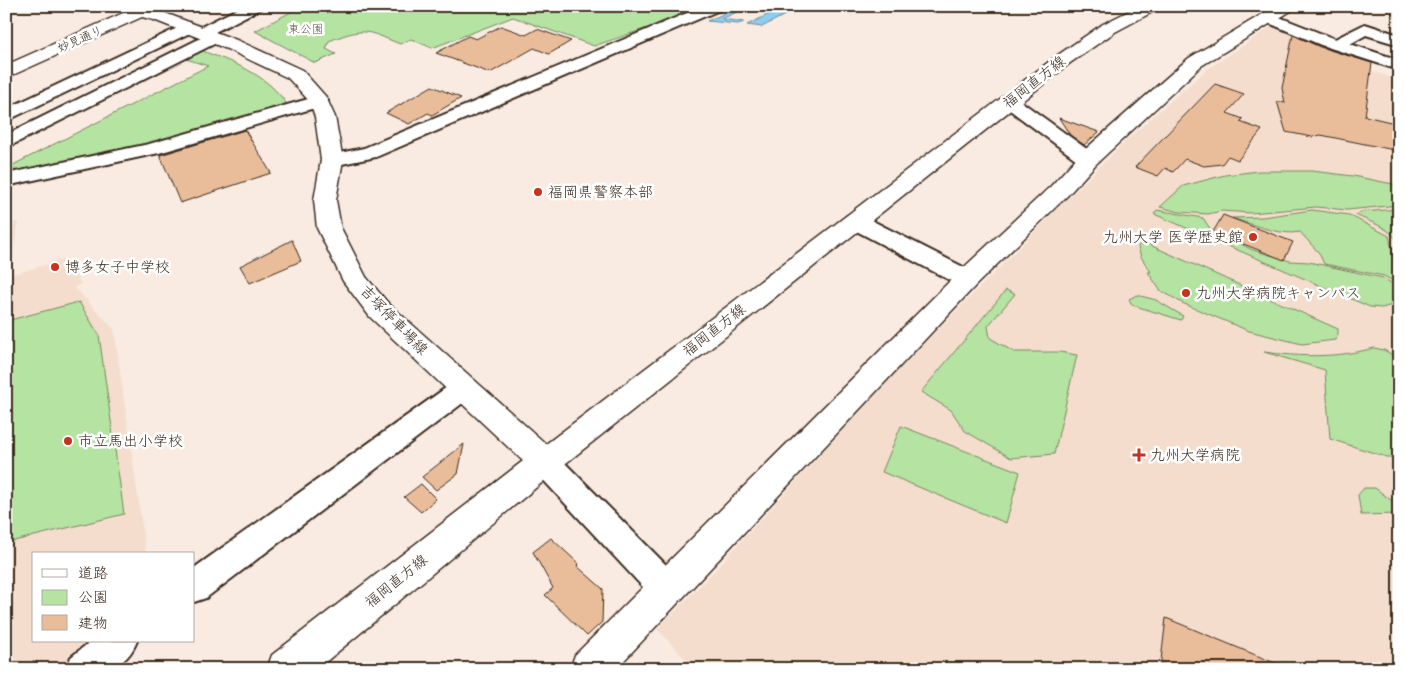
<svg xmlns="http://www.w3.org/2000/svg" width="1405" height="675" font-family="'Comic Neue','Klee One',sans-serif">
<rect width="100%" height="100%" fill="#f9ebe1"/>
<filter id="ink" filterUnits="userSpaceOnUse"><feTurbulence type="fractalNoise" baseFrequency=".02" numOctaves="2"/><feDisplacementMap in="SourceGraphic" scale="10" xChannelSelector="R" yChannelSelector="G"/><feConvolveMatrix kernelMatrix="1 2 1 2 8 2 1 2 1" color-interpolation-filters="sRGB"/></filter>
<g filter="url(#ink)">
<g fill="#f4ddcc">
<path d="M 1275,24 L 1326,43 L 1344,62 L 1399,80 L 1399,669 L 695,669 L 657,629 L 705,581 L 886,382 L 1083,183 L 1131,136 L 1205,71 Z"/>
<path d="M 18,222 L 10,275 L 66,259 L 81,284 L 74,287 L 114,329 L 146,554 L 34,554 L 34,641 L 93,641 L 55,669 L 6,669 L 6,224 Z"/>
</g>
<g fill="#b4e3a2" stroke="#788660">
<path d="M 302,6 L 701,6 L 653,26 L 594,46 L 513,17 L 432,48 L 411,39 L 400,44 C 365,30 365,27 329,41 L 326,49 L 336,54 L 315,63 L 255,31 Z"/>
<path d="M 197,49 C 232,62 267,73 288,106 L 150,146 L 17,173 L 11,166 L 208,66 L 180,57 Z"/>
<path d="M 1259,171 L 1312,171 L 1353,176 L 1398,185 L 1399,205 L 1347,210 L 1316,207 L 1251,213 L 1222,211 L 1208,214 L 1179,212 L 1160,207 L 1183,186 L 1225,175 Z"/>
<path d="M 1399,209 L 1399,246 C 1394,228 1371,223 1356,215 L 1361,212 Z"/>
<path d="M 1157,210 L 1203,218 L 1211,230 L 1253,250 L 1290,261 L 1309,262 L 1383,278 L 1399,288 L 1399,303 L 1382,308 L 1370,307 L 1154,214 Z"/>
<path d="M 1312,210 L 1349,215 L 1389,236 C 1393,252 1395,269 1399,284 L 1384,276 L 1324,264 L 1319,253 L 1300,232 C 1279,236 1253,224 1232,218 L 1263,217 Z"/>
<path d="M 1141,241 L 1338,329 L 1338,334 L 1335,340 L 1302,344 L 1249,331 L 1182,303 L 1160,290 L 1148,272 L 1151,272 L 1141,257 L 1138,247 Z"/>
<path d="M 1006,290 L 1015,294 L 988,326 L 990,338 L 1014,352 L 1060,352 L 1077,355 L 1054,454 L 1011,458 L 965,431 L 951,410 L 921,392 Z"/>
<path d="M 1137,295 L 1156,300 L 1183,316 L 1181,320 L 1132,305 L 1129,299 Z"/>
<path d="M 79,302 L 99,335 L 124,514 L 6,543 L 6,321 Z"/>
<path d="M 1374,348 L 1384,350 L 1399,359 L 1399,461 L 1330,439 L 1325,370 L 1264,352 C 1301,357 1337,358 1374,348 Z"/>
<path d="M 901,426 L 1020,472 L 1006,523 L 882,472 Z"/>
<path d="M 1364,488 L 1375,488 L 1399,506 L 1399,514 L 1361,515 L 1358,495 Z"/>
</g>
<g fill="#8ecdef" stroke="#6d8c9b">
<path d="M 742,6 L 770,6 L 755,11 L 741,10 L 722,19 L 744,22 L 738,24 L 707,21 Z"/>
<path d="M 785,6 L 802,6 L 762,27 L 747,25 Z"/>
</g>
<g fill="#eabd9a" stroke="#3b2a1e">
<path d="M 501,26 L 526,35 L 537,29 L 571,41 L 549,54 L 534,48 L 490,73 L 436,53 L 468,36 L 476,39 Z"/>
<path d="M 1293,35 L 1320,47 L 1372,63 L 1365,116 L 1399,124 L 1399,151 L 1321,135 L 1312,137 L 1286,132 L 1277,101 L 1285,103 L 1282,88 Z"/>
<path d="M 1215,84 L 1244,94 L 1227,113 L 1243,119 L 1240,122 L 1262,130 L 1238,160 L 1228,156 L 1222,164 L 1204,166 L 1185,159 L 1173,172 L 1165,168 L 1158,176 L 1135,167 Z"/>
<path d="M 432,86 L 461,98 L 432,115 L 428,113 L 409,124 L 386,113 Z"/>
<path d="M 1059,118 L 1099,132 L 1084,145 L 1070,135 Z"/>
<path d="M 245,130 L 271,173 L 180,203 L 160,155 Z"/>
<path d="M 1223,215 L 1293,242 L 1284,260 L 1213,232 Z"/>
<path d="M 292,240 L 301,261 L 250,283 L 240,266 Z"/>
<path d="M 464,444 L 458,474 L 436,490 L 422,477 Z"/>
<path d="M 421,484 L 436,499 L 421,512 L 404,497 Z"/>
<path d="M 551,538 L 579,564 L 577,566 L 603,589 L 602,622 L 587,636 L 545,595 L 553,588 L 533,552 Z"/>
<path d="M 1166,618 L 1287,668 L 1287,669 L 1160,669 Z"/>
</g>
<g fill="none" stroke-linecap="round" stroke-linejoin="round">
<g stroke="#3b2a1e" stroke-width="4">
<g id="minor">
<path d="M 243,6 L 262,6 L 260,9 L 211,34 L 220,35 L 222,38 L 220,41 L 6,148 L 6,135 L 203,37 L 195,36 L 193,33 L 195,30 Z"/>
<path d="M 704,6 L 724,6 L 722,9 L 376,157 L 332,166 L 325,164 L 322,160 L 325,156 L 364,148 Z"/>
<path d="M 1269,13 L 1335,39 L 1365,24 L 1399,35 L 1399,45 L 1366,35 L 1350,44 L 1399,60 L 1399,70 L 1321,45 L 1264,21 L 1261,18 L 1264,15 Z"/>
<path d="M 188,23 L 194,25 L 196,28 L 194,31 L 6,121 L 6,109 Z"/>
<path d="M 319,96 L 325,97 L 328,101 L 325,105 L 159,153 L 6,186 L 6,174 L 149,144 Z"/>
<path d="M 1009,96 L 1015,97 L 1095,155 L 1098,159 L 1095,163 L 1088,165 L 1081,163 L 1003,105 L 1000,101 L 1003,97 Z"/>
<path d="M 855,214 L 863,216 L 975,273 L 979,279 L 975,285 L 967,287 L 959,285 L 847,226 L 844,221 L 847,216 Z"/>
<path d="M 463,379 L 472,382 L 476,389 L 472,396 L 206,598 L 194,602 L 194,568 L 454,382 Z"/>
<path d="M 545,450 L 555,453 L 678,577 L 682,588 L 678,599 L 666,604 L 654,599 L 535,471 L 531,462 L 535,453 Z"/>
<path d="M 91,641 L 137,641 C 123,675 97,669 66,669 L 71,657 Z"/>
</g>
</g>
<g stroke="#3b2a1e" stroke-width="3">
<g id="major">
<path d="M 139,6 L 161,6 L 157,10 L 239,41 L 302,70 L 326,97 L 335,117 L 343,160 L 336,200 L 341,228 L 366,277 L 388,303 L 546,444 L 1058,55 L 1103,24 L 1139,6 L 1160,6 L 1158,9 L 1115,32 L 1070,63 L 556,471 L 317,669 L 267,669 L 272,655 L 523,461 L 370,317 L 343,281 L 317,228 L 314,200 L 321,160 L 315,117 L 310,102 L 301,92 L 288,78 L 227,49 L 154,20 L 142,17 L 6,78 L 6,65 Z"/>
<path d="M 1276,6 L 1296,6 L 1294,9 L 1201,66 L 1096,164 L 1067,196 L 976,285 L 616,669 L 570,669 L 575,655 L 958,273 L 1051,186 L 1080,154 L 1189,58 Z"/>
</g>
</g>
<use href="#minor" fill="#fff" fill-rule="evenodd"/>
<use href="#major" fill="#fff" fill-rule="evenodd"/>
</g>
</g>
<g fill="#c8321e" stroke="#fff" stroke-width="2">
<circle cx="538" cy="192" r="5"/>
<circle cx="1253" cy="237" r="5"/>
<circle cx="55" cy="267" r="5"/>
<circle cx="1186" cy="293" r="5"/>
<circle cx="68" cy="441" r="5"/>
<path d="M1136.5 447.5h5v5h5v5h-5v5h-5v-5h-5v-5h5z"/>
</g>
<g text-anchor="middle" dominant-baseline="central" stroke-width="5" stroke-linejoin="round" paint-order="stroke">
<g font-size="12" fill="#59583f" stroke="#fff">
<text x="306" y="29">東公園</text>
</g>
<g font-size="12" fill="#3b2a1e" stroke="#fff">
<text transform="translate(80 39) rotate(-24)">妙見通り</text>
</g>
<g font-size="15" fill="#3b2a1e" stroke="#fff">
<text transform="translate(1034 82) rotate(-38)">福岡直方線</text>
<text transform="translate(394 320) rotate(46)">吉塚停車場線</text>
<text transform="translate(714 330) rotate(-38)">福岡直方線</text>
<text transform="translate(396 581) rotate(-39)">福岡直方線</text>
</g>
<g font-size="15" fill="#3b2a1e" stroke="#fff" text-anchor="start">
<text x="548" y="192">福岡県警察本部</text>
<text x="1243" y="237" text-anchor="end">九州大学 医学歴史館</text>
<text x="65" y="267">博多女子中学校</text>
<text x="1196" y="293">九州大学病院キャンパス</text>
<text x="78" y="441">市立馬出小学校</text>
<text x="1150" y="455">九州大学病院</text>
</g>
</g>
<rect width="1405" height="675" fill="none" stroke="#fff" stroke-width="25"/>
<rect x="12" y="12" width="1380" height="650" fill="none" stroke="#3b2a1e" stroke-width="2" filter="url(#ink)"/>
<rect x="32" y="552" width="162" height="90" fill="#ffffff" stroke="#b1aaa5"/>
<rect x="42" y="569" width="25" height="8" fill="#ffffff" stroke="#b1aaa5"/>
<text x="78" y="578" font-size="15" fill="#3b2a1e">道路</text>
<rect x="42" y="590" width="25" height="15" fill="#b4e3a2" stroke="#b1aaa5"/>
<text x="78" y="602" font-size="15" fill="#3b2a1e">公園</text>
<rect x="42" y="615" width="25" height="15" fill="#eabd9a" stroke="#b1aaa5"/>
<text x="78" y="628" font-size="15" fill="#3b2a1e">建物</text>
</svg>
